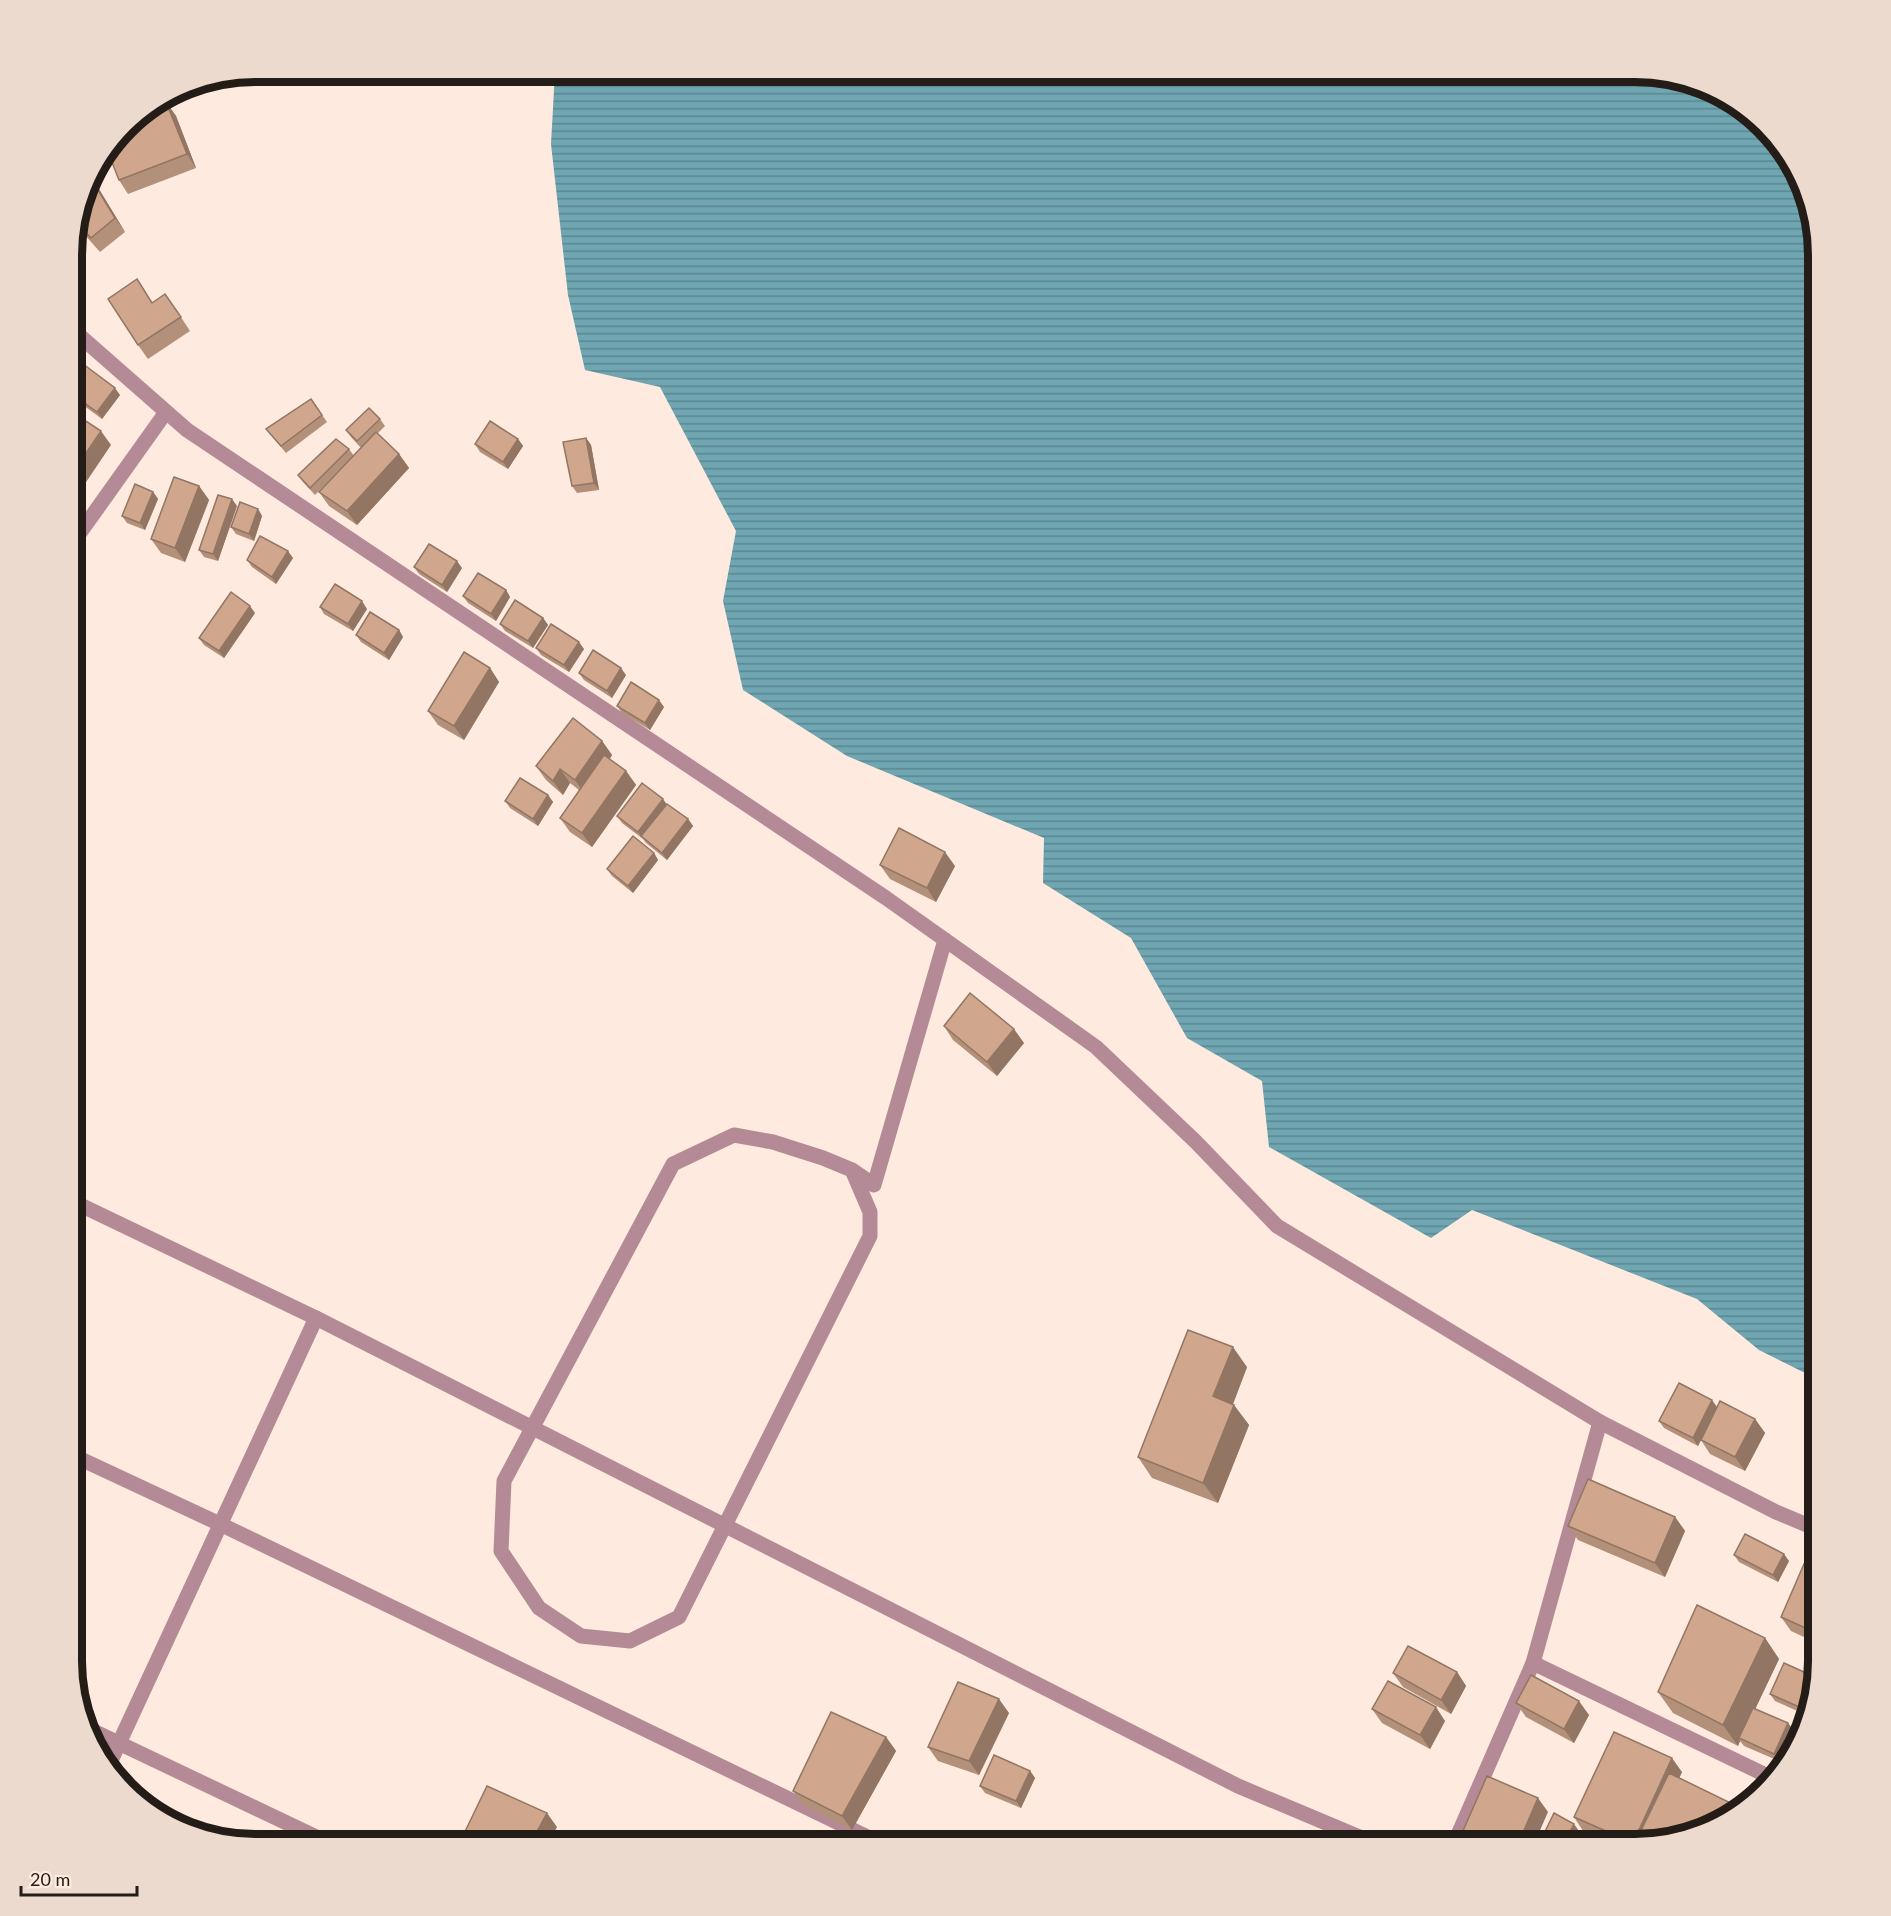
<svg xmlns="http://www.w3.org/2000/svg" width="1891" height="1916" font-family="Lato,sans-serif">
<defs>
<pattern id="water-rules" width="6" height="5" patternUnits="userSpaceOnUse" patternTransform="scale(1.5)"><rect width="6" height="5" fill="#6fa6b2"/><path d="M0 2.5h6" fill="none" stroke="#5b8690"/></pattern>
</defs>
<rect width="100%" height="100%" fill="#feeade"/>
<path fill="url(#water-rules)" d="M 555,72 L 1648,72 L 1717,91 L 1774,135 L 1805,185 L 1819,255 L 1819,1380 L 1759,1350 L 1697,1299 L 1472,1210 L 1431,1238 L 1269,1147 L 1262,1081 L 1187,1038 L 1131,938 L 1043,883 L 1044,838 L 847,756 L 743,690 L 723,601 L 736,531 L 660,387 L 585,370 L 568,295 L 551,144 Z"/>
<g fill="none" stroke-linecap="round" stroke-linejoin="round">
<path stroke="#b58a97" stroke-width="15" d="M 852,1170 L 870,1212 L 870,1236 L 679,1617 L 630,1641 L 581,1636 L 539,1608 L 501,1551 L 504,1481 L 673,1164 L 734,1135 L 773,1142 L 823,1158 L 852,1170 L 874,1185 L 945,940"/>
<g stroke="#b58a97" stroke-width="15">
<path d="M 72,544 L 166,412"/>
<path d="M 72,1201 L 316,1318 L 1238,1786 L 1376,1844"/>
<path d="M 72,1455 L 220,1524 L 882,1844"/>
<path d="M 1533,1663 L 1772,1778"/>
<path d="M 85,1727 L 331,1844"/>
<path d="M 108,1767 L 316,1318"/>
<path d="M 1454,1844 L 1533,1663 L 1600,1422"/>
</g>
<path stroke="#b58a97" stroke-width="15" d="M 72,329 L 187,430 L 886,898 L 1096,1047 L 1196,1142 L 1277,1226 L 1600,1422 L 1776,1512 L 1819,1530"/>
</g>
<g fill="#b39079">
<path d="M 166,102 L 176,116 L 196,168 L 128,194 L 119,180 Z"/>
<path d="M 91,176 L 125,232 L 100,252 L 77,226 Z"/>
<path d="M 153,302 L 175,308 L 190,331 L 148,359 L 138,345 Z"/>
<path d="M 72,369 L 120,395 L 102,419 L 72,397 Z"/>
<path d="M 311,399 L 327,422 L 286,453 L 266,429 Z"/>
<path d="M 380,419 L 385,426 L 377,434 L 399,454 L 409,468 L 357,525 L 329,506 L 319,492 L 350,459 L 315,495 L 303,482 L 298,475 L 349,449 L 354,456 L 361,448 L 351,437 L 346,430 Z"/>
<path d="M 586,438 L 591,445 L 599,490 L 577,493 L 572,486 Z"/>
<path d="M 518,439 L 523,446 L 508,469 L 480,452 L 475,444 Z"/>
<path d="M 199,486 L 209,500 L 185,562 L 161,553 L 151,539 Z"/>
<path d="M 153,492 L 158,499 L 145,530 L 127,523 L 122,516 Z"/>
<path d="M 237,506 L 218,561 L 204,557 L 199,550 Z"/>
<path d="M 258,509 L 262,516 L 254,541 L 236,534 L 231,527 Z"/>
<path d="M 293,558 L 276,584 L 252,567 L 247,560 Z"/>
<path d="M 414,567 L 462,568 L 447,592 L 419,574 Z"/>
<path d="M 506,590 L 510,597 L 496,621 L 468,603 L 463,596 Z"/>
<path d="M 320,607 L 367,609 L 353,631 L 324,614 Z"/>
<path d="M 255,613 L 224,658 L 204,645 L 199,638 Z"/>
<path d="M 543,618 L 548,625 L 533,648 L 505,631 L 500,624 Z"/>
<path d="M 399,630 L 403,637 L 389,660 L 361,642 L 356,635 Z"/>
<path d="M 536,648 L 584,649 L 569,672 L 541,655 Z"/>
<path d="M 490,668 L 499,682 L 464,740 L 438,725 L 428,711 Z"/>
<path d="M 579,673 L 626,675 L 612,698 L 584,680 Z"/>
<path d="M 617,706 L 664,707 L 650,730 L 622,713 Z"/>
<path d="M 602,741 L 612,755 L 610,759 L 626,771 L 636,785 L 592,847 L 570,832 L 560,818 L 579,790 L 570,783 L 563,795 L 546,780 L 536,766 Z"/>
<path d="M 548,795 L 553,802 L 538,826 L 510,808 L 505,801 Z"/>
<path d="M 667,804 L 688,819 L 693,826 L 667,860 L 646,843 L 643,839 L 622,823 L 617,816 Z"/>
<path d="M 654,853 L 658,860 L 633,893 L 612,876 L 607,869 Z"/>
<path d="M 880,865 L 955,866 L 936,902 L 890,879 Z"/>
<path d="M 944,1026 L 1024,1043 L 997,1076 L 953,1040 Z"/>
<path d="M 1247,1367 L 1233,1404 L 1249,1425 L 1218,1503 L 1152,1478 L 1138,1457 Z"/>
<path d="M 1717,1407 L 1755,1419 L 1765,1433 L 1745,1471 L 1710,1454 L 1701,1440 L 1698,1446 L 1664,1428 L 1659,1421 Z"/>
<path d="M 1675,1517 L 1685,1531 L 1665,1577 L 1578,1540 L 1568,1526 Z"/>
<path d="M 1734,1555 L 1789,1561 L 1778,1582 L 1739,1562 Z"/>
<path d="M 1819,1570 L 1819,1644 L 1791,1631 L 1781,1617 Z"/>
<path d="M 1765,1638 L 1779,1659 L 1755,1709 L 1788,1723 L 1793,1730 L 1779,1761 L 1744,1746 L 1740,1741 L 1738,1746 L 1673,1713 L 1658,1692 Z"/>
<path d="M 1457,1672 L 1466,1686 L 1451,1714 L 1403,1687 L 1393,1673 Z"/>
<path d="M 1815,1677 L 1806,1715 L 1775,1701 L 1770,1694 Z"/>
<path d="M 1516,1703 L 1589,1715 L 1574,1743 L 1526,1717 Z"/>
<path d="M 1372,1709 L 1445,1721 L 1430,1749 L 1382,1723 Z"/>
<path d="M 1009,1713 L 979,1775 L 938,1761 L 928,1747 Z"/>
<path d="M 886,1737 L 896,1751 L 852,1830 L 803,1805 L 793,1791 Z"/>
<path d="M 1030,1771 L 1035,1778 L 1021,1808 L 985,1793 L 980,1786 Z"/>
<path d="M 1682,1772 L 1679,1778 L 1706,1830 L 1636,1844 L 1613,1844 L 1583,1831 L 1574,1817 Z"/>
</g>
<g fill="#927563">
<path d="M 166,102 L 176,116 L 196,168 L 187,154 Z"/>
<path d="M 91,176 L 125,232 L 115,218 L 90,177 Z"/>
<path d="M 115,388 L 120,395 L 102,419 L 97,412 Z"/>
<path d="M 101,431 L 111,445 L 72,503 L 72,474 Z"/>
<path d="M 586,438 L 591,445 L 599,490 L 594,483 Z"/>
<path d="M 518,439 L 523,446 L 508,469 L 503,462 Z"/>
<path d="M 399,454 L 409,468 L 357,525 L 347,511 Z"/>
<path d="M 199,486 L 209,500 L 185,562 L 175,548 Z"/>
<path d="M 153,492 L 158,499 L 145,530 L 140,523 Z"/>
<path d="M 232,499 L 237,506 L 218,561 L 213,554 Z"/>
<path d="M 258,509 L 262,516 L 254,541 L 249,534 Z"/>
<path d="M 288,551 L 293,558 L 276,584 L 272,577 Z"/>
<path d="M 457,561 L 462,568 L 447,592 L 442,585 Z"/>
<path d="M 506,590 L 510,597 L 496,621 L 491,614 Z"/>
<path d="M 362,601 L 367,609 L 353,631 L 348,624 Z"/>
<path d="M 250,606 L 255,613 L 224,658 L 219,651 Z"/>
<path d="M 543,618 L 548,625 L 533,648 L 528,641 Z"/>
<path d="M 399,630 L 403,637 L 389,660 L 384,653 Z"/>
<path d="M 579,642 L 584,649 L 569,672 L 564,665 Z"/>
<path d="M 490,668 L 499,682 L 464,740 L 454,726 Z"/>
<path d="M 621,668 L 626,675 L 612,698 L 607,691 Z"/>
<path d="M 659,700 L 664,707 L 650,730 L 645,723 Z"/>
<path d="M 602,741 L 612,755 L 585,794 L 575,780 Z"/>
<path d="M 560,769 L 570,783 L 563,795 L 553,781 Z"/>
<path d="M 626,771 L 636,785 L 592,847 L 582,833 Z"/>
<path d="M 548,795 L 553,802 L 538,826 L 533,819 Z"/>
<path d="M 663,799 L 668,806 L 641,836 L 643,839 L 638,832 Z"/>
<path d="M 688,819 L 693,826 L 667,860 L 662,853 Z"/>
<path d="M 945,852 L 955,866 L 936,902 L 927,888 Z"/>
<path d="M 654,853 L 658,860 L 633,893 L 628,886 Z"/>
<path d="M 1014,1029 L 1024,1043 L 997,1076 L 987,1062 Z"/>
<path d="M 1233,1347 L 1247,1367 L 1228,1417 L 1213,1396 Z"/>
<path d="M 1712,1400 L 1717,1407 L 1698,1446 L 1693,1438 Z"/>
<path d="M 1234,1405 L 1249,1425 L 1218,1503 L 1203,1483 Z"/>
<path d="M 1755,1419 L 1765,1433 L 1745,1471 L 1735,1457 Z"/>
<path d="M 1675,1517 L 1685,1531 L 1665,1577 L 1655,1563 Z"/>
<path d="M 1784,1554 L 1789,1561 L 1778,1582 L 1773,1575 Z"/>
<path d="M 1765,1638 L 1779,1659 L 1741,1739 L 1739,1738 L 1740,1741 L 1738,1746 L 1723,1725 Z"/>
<path d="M 1457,1672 L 1466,1686 L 1451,1714 L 1441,1700 Z"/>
<path d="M 999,1699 L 1009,1713 L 979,1775 L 969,1761 Z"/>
<path d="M 1579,1701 L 1589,1715 L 1574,1743 L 1564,1729 Z"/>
<path d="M 1436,1707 L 1445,1721 L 1430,1749 L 1420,1735 Z"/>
<path d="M 1788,1723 L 1793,1730 L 1779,1761 L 1774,1754 Z"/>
<path d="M 886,1737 L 896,1751 L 852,1830 L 842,1816 Z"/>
<path d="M 1672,1758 L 1682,1772 L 1650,1841 L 1637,1839 L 1640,1843 L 1633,1844 Z"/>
<path d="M 1030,1771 L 1035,1778 L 1021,1808 L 1016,1801 Z"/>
<path d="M 1538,1798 L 1548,1812 L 1534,1844 L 1518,1844 Z"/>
<path d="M 547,1813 L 557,1827 L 548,1844 L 530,1844 Z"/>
<path d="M 1574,1824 L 1579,1831 L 1572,1844 L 1563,1844 Z"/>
</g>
<g fill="#d0a78d" stroke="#927563" stroke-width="1.5">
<path d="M 166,102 L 187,154 L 119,180 L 108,152 L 134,118 L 148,109 Z"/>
<path d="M 90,177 L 115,218 L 91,238 L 78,224 Z"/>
<path d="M 137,279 L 152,303 L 165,294 L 181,317 L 138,345 L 108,299 Z"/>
<path d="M 79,361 L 115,388 L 97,412 L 72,394 L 72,369 Z"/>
<path d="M 311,399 L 322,415 L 281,446 L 266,429 Z"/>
<path d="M 369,408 L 380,419 L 357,441 L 346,430 Z"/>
<path d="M 72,412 L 101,431 L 72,474 Z"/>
<path d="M 490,421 L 518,439 L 503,462 L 475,444 Z"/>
<path d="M 376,432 L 399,454 L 347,511 L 319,492 Z"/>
<path d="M 586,438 L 594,483 L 572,486 L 563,442 Z"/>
<path d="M 336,439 L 349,449 L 310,488 L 298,475 Z"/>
<path d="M 174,477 L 199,486 L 175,548 L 151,539 Z"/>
<path d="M 135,484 L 153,492 L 140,523 L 122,516 Z"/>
<path d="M 218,495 L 232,499 L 213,554 L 199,550 Z"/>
<path d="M 240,502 L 258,509 L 249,534 L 231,527 Z"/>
<path d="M 260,536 L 288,551 L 272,577 L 247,560 Z"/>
<path d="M 429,544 L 457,561 L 442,585 L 414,567 Z"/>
<path d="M 478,573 L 506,590 L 491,614 L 463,596 Z"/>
<path d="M 335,584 L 362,601 L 348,624 L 320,607 Z"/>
<path d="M 231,592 L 250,606 L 219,651 L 199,638 Z"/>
<path d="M 515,600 L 543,618 L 528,641 L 500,624 Z"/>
<path d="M 370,612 L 399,630 L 384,653 L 356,635 Z"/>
<path d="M 551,624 L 579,642 L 564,665 L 536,648 Z"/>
<path d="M 593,650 L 621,668 L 607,691 L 579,673 Z"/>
<path d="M 464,652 L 490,668 L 454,726 L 428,711 Z"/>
<path d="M 631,682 L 659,700 L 645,723 L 617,706 Z"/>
<path d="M 573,718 L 602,741 L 575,780 L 560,769 L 553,781 L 536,766 Z"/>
<path d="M 604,755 L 626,771 L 582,833 L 560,818 Z"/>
<path d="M 520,778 L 548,795 L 533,819 L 505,801 Z"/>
<path d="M 642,783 L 663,799 L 638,832 L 617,816 Z"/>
<path d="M 667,804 L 688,819 L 662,853 L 641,836 Z"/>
<path d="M 899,828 L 945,852 L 927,888 L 880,865 Z"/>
<path d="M 633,836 L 654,853 L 628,886 L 607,869 Z"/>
<path d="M 970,993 L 1014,1029 L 987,1062 L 944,1026 Z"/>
<path d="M 1188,1330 L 1233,1347 L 1213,1396 L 1234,1405 L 1203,1483 L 1138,1457 Z"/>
<path d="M 1679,1383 L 1712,1400 L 1693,1438 L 1659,1421 Z"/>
<path d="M 1720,1401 L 1755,1419 L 1735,1457 L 1701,1440 Z"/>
<path d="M 1588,1479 L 1675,1517 L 1655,1563 L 1568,1526 Z"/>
<path d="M 1745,1534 L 1784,1554 L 1773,1575 L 1734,1555 Z"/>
<path d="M 1804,1564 L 1819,1570 L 1819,1634 L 1781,1617 Z"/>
<path d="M 1697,1605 L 1765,1638 L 1723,1725 L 1658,1692 Z"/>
<path d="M 1408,1646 L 1457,1672 L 1441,1700 L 1393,1673 Z"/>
<path d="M 1784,1663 L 1815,1677 L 1809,1702 L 1806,1710 L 1770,1694 Z"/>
<path d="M 1531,1675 L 1579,1701 L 1564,1729 L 1516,1703 Z"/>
<path d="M 1388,1681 L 1436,1707 L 1420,1735 L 1372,1709 Z"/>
<path d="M 958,1682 L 999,1699 L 969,1761 L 928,1747 Z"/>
<path d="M 1753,1708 L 1788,1723 L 1774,1754 L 1739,1738 Z"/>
<path d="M 831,1712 L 886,1737 L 842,1816 L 793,1791 Z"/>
<path d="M 1614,1732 L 1672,1758 L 1633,1843 L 1574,1817 Z"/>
<path d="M 994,1755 L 1030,1771 L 1016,1801 L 980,1786 Z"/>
<path d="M 1669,1773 L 1741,1808 L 1706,1830 L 1644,1842 L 1637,1839 Z"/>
<path d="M 1487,1776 L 1538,1798 L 1518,1844 L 1468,1844 L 1459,1840 Z"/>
<path d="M 487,1786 L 547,1813 L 530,1844 L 459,1844 Z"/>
<path d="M 1554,1813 L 1574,1824 L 1563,1844 L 1539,1844 Z"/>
</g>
<path d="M0 0H1891V1916H0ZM255 82H1635A173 173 0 0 1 1808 255V1661A173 173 0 0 1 1635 1834H255A173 173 0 0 1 82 1661V255A173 173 0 0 1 255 82Z" fill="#eddace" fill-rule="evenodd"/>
<path fill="none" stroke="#241c16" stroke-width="8" d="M255 82H1635A173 173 0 0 1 1808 255V1661A173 173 0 0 1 1635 1834H255A173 173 0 0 1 82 1661V255A173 173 0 0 1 255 82Z"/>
<path d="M21 1886v9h116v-9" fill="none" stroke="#241c16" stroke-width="3"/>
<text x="30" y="1886" font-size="18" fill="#241c16" stroke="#feeade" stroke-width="4.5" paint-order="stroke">20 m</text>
</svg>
